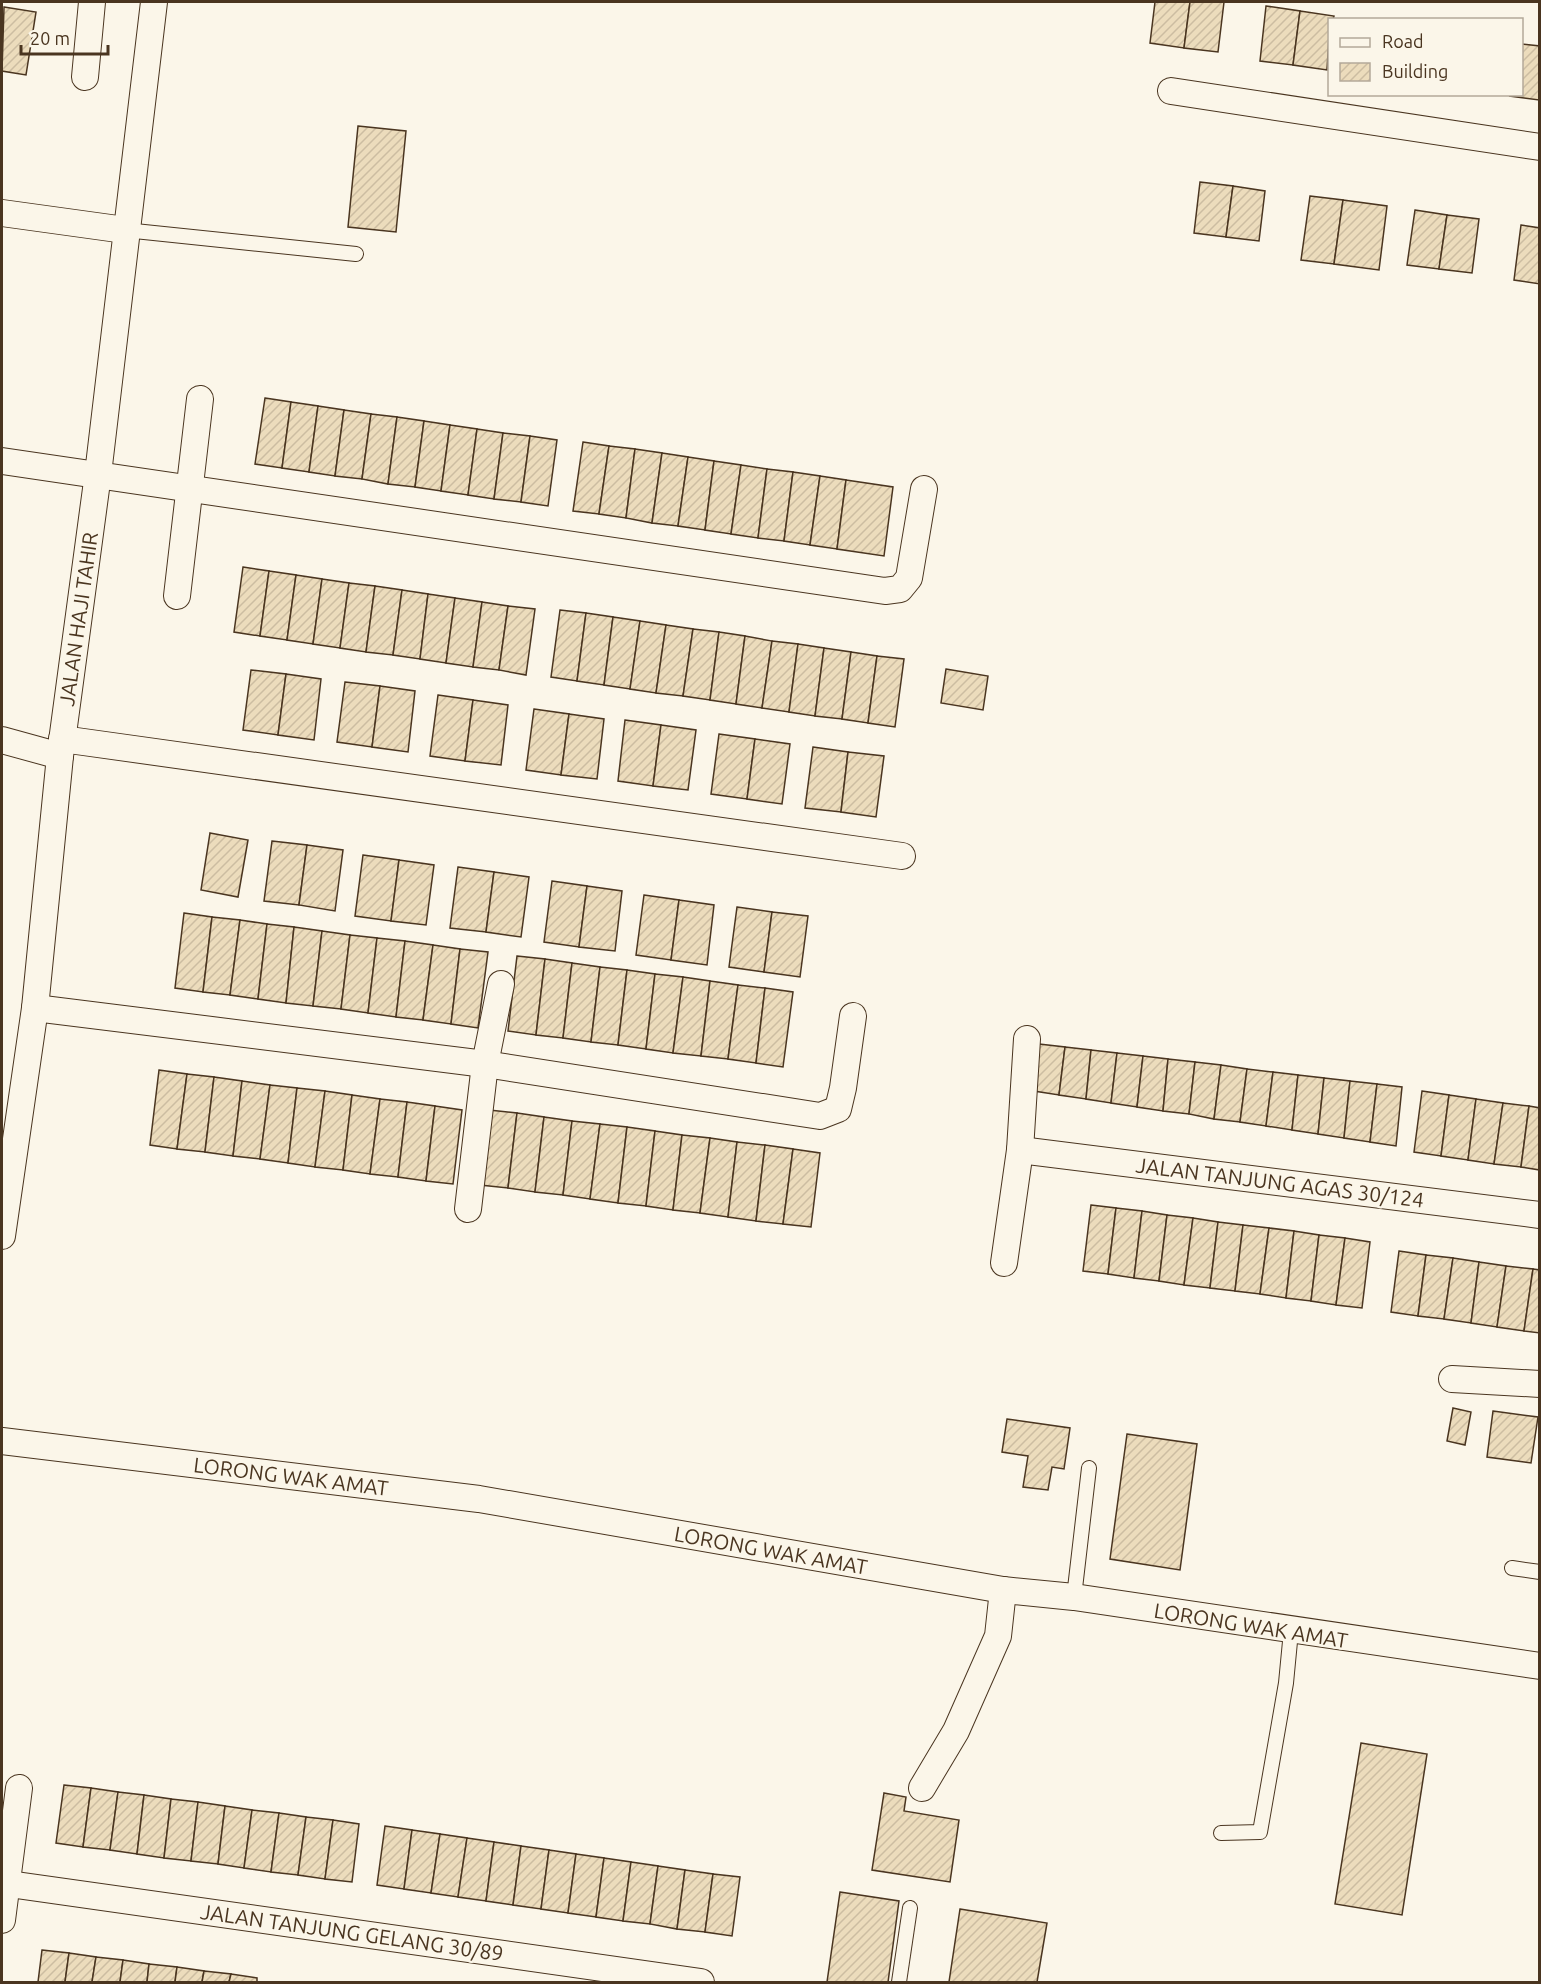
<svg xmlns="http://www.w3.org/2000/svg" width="1541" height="1984" font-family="Ubuntu,sans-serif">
<defs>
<pattern id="building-hatch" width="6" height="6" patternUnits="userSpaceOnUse" patternTransform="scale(1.5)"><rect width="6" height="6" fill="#ecdcbc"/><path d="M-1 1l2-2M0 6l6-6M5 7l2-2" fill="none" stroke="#ccbda1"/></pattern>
</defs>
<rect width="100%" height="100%" fill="#fbf6e9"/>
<g fill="url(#building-hatch)" stroke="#4a3520" stroke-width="1.5">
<path d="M 1155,2 L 1190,2 L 1184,48 L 1150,43 Z"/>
<path d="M 1190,2 L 1224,2 L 1218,52 L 1184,48 Z"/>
<path d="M 1266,6 L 1300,11 L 1293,65 L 1260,61 Z"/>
<path d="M 4,7 L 36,12 L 26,75 L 2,71 Z"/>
<path d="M 1300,11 L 1334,16 L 1333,20 L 1330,20 L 1327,70 L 1293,65 Z"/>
<path d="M 1522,44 L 1540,46 L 1539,100 L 1509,96 L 1522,94 Z"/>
<path d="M 358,126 L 406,131 L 396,232 L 348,227 Z"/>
<path d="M 1200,182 L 1233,186 L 1226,237 L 1194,233 Z"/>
<path d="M 1233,186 L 1265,191 L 1259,241 L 1226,237 Z"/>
<path d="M 1310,196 L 1343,200 L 1334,264 L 1301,260 Z"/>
<path d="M 1343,200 L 1387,206 L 1379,270 L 1334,264 Z"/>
<path d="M 1415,210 L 1447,215 L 1439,269 L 1407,265 Z"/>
<path d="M 1447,215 L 1479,219 L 1472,273 L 1439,269 Z"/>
<path d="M 1521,225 L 1540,228 L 1540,284 L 1514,280 Z"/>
<path d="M 265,398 L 291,402 L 282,468 L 255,464 Z"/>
<path d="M 291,402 L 318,406 L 309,472 L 282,468 Z"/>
<path d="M 318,406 L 344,410 L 335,476 L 309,472 Z"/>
<path d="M 344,410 L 371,414 L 362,479 L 335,476 Z"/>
<path d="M 371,414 L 397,417 L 388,484 L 362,479 Z"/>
<path d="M 397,417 L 424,421 L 415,487 L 388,484 Z"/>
<path d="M 424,421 L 450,425 L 441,491 L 415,487 Z"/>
<path d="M 450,425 L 477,429 L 468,495 L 441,491 Z"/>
<path d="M 477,429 L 503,433 L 494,499 L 468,495 Z"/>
<path d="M 503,433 L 530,436 L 521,502 L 494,499 Z"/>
<path d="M 530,436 L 557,440 L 548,506 L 521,502 Z"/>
<path d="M 583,442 L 609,446 L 599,514 L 573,511 Z"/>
<path d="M 609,446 L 635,449 L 626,518 L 599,514 Z"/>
<path d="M 635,449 L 662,453 L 652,523 L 626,518 Z"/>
<path d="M 662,453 L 688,457 L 678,526 L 652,523 Z"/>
<path d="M 688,457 L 714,461 L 705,530 L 678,526 Z"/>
<path d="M 714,461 L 741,465 L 731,534 L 705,530 Z"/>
<path d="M 741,465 L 767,469 L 758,538 L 731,534 Z"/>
<path d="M 767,469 L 793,472 L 784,541 L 758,538 Z"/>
<path d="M 793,472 L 820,476 L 810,545 L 784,541 Z"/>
<path d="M 820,476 L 846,480 L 837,549 L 810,545 Z"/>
<path d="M 846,480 L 893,487 L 884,556 L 837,549 Z"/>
<path d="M 243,567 L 269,571 L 260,636 L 234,632 Z"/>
<path d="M 269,571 L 296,575 L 287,640 L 260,636 Z"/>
<path d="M 296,575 L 322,579 L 313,644 L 287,640 Z"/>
<path d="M 322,579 L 349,583 L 340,648 L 313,644 Z"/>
<path d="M 349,583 L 375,586 L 366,652 L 340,648 Z"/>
<path d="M 375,586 L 402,590 L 393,655 L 366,652 Z"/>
<path d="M 402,590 L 428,594 L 420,659 L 393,655 Z"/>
<path d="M 428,594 L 455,598 L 446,663 L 420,659 Z"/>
<path d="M 455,598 L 482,602 L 473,667 L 446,663 Z"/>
<path d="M 482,602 L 508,606 L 499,670 L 473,667 Z"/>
<path d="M 508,606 L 535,609 L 526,675 L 499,670 Z"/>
<path d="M 560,610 L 586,613 L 577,681 L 551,677 Z"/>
<path d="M 586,613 L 613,617 L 604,685 L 577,681 Z"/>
<path d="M 613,617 L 640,621 L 630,689 L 604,685 Z"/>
<path d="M 640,621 L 666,625 L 656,693 L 630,689 Z"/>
<path d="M 666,625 L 693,629 L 683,696 L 656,693 Z"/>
<path d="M 693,629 L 719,632 L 710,700 L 683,696 Z"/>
<path d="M 719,632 L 745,636 L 736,704 L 710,700 Z"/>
<path d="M 745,636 L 772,641 L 762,708 L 736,704 Z"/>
<path d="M 772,641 L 798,644 L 789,712 L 762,708 Z"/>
<path d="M 798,644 L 824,648 L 815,716 L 789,712 Z"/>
<path d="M 824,648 L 851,652 L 842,719 L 815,716 Z"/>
<path d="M 851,652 L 877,656 L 868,723 L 842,719 Z"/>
<path d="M 877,656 L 904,659 L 895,727 L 868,723 Z"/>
<path d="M 946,669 L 988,676 L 983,710 L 941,703 Z"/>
<path d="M 251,670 L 286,674 L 278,735 L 243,730 Z"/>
<path d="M 286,674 L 321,679 L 314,740 L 278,735 Z"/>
<path d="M 345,682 L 380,686 L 372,747 L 337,742 Z"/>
<path d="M 380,686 L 415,691 L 408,752 L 372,747 Z"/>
<path d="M 438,695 L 473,700 L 465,761 L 430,756 Z"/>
<path d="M 473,700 L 508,705 L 501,765 L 465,761 Z"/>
<path d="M 534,709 L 569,714 L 561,775 L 526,770 Z"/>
<path d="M 569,714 L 604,719 L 597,779 L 561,775 Z"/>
<path d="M 625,720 L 661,725 L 653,786 L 618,781 Z"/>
<path d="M 661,725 L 696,730 L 688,790 L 653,786 Z"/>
<path d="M 719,734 L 755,739 L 747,799 L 711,794 Z"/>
<path d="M 755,739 L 790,744 L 782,804 L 747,799 Z"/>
<path d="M 813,747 L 848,752 L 841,812 L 805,808 Z"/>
<path d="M 848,752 L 884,756 L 876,817 L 841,812 Z"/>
<path d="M 210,833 L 248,840 L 238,897 L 201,890 Z"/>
<path d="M 272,841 L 307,845 L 299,905 L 264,901 Z"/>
<path d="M 307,845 L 343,850 L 335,911 L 299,905 Z"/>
<path d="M 363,855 L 399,860 L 391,921 L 355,916 Z"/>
<path d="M 399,860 L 434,865 L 426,925 L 391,921 Z"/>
<path d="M 458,867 L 494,872 L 486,932 L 450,928 Z"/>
<path d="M 494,872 L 529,877 L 521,937 L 486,932 Z"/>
<path d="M 552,881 L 587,886 L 579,947 L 544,942 Z"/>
<path d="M 587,886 L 622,891 L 615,951 L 579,947 Z"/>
<path d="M 644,895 L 679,900 L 671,960 L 636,955 Z"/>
<path d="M 679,900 L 714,905 L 707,965 L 671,960 Z"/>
<path d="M 737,907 L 772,912 L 764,972 L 729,967 Z"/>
<path d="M 772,912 L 808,916 L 800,977 L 764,972 Z"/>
<path d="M 184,913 L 212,917 L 203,992 L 175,988 Z"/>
<path d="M 212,917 L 240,920 L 230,995 L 203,992 Z"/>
<path d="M 240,920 L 267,924 L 258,999 L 230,995 Z"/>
<path d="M 267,924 L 294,927 L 286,1003 L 258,999 Z"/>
<path d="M 294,927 L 322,931 L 313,1006 L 286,1003 Z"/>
<path d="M 322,931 L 350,935 L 341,1009 L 313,1006 Z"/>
<path d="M 350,935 L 377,938 L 368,1013 L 341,1009 Z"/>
<path d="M 377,938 L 405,941 L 396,1017 L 368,1013 Z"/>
<path d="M 405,941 L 433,945 L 423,1020 L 396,1017 Z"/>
<path d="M 433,945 L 460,949 L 451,1024 L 423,1020 Z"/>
<path d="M 460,949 L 488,952 L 478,1028 L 451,1024 Z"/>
<path d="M 517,956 L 545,959 L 536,1035 L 508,1031 Z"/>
<path d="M 545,959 L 572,963 L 563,1038 L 536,1035 Z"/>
<path d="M 572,963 L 600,967 L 591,1042 L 563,1038 Z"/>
<path d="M 600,967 L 627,970 L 618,1045 L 591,1042 Z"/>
<path d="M 627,970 L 655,974 L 646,1049 L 618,1045 Z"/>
<path d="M 655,974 L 683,977 L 673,1053 L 646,1049 Z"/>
<path d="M 683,977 L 710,981 L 701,1056 L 673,1053 Z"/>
<path d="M 710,981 L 738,985 L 728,1059 L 701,1056 Z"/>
<path d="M 738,985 L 765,988 L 756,1063 L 728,1059 Z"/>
<path d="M 765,988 L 793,992 L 783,1067 L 756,1063 Z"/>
<path d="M 1039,1044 L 1065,1047 L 1059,1095 L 1034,1091 Z"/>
<path d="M 1065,1047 L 1091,1050 L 1086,1099 L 1059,1095 Z"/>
<path d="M 1091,1050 L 1117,1053 L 1111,1103 L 1086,1099 Z"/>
<path d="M 1117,1053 L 1143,1056 L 1137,1107 L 1111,1103 Z"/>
<path d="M 1143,1056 L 1168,1059 L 1163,1111 L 1137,1107 Z"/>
<path d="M 1168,1059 L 1195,1062 L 1189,1114 L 1163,1111 Z"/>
<path d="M 1195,1062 L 1221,1065 L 1214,1119 L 1189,1114 Z"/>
<path d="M 1221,1065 L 1247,1069 L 1240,1122 L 1214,1119 Z"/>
<path d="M 1247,1069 L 1273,1072 L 1266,1126 L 1240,1122 Z"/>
<path d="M 159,1070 L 187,1074 L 177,1149 L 150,1145 Z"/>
<path d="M 1273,1072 L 1298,1075 L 1292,1130 L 1266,1126 Z"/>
<path d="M 187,1074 L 214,1077 L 205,1152 L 177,1149 Z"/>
<path d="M 1298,1075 L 1324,1078 L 1318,1134 L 1292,1130 Z"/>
<path d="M 214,1077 L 242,1081 L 233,1156 L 205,1152 Z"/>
<path d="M 1324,1078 L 1350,1081 L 1344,1138 L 1318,1134 Z"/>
<path d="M 242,1081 L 270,1085 L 260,1159 L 233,1156 Z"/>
<path d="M 1350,1081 L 1377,1084 L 1370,1142 L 1344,1138 Z"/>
<path d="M 1377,1084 L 1402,1087 L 1396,1146 L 1370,1142 Z"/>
<path d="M 270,1085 L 297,1088 L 288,1163 L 260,1159 Z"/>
<path d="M 297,1088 L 325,1091 L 315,1167 L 288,1163 Z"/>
<path d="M 325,1091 L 352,1095 L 343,1170 L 315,1167 Z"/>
<path d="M 1422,1091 L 1449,1095 L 1441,1156 L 1414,1152 Z"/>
<path d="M 352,1095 L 380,1099 L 370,1174 L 343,1170 Z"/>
<path d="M 1449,1095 L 1476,1099 L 1468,1160 L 1441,1156 Z"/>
<path d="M 380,1099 L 407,1102 L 398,1177 L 370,1174 Z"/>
<path d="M 1476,1099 L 1503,1103 L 1494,1164 L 1468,1160 Z"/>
<path d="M 407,1102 L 435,1106 L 426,1181 L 398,1177 Z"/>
<path d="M 1503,1103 L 1529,1106 L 1521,1167 L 1494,1164 Z"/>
<path d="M 435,1106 L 462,1110 L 453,1184 L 426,1181 Z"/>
<path d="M 1529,1106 L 1540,1108 L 1540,1170 L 1521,1167 Z"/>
<path d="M 489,1110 L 517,1113 L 508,1188 L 480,1185 Z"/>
<path d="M 517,1113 L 544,1117 L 535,1192 L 508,1188 Z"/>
<path d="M 544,1117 L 572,1121 L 563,1195 L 535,1192 Z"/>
<path d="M 572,1121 L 600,1124 L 590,1199 L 563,1195 Z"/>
<path d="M 600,1124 L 627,1127 L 618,1203 L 590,1199 Z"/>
<path d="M 627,1127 L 655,1131 L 646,1206 L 618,1203 Z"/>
<path d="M 655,1131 L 682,1135 L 673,1210 L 646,1206 Z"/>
<path d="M 682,1135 L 710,1138 L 700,1213 L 673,1210 Z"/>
<path d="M 710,1138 L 737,1142 L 728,1217 L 700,1213 Z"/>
<path d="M 737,1142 L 765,1145 L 756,1221 L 728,1217 Z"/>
<path d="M 765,1145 L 793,1149 L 783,1224 L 756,1221 Z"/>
<path d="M 793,1149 L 820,1153 L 811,1227 L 783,1224 Z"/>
<path d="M 1091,1205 L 1116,1208 L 1108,1274 L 1083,1271 Z"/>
<path d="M 1116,1208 L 1142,1211 L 1134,1278 L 1108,1274 Z"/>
<path d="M 1142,1211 L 1167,1215 L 1159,1281 L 1134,1278 Z"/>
<path d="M 1167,1215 L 1193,1218 L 1184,1285 L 1159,1281 Z"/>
<path d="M 1193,1218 L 1218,1222 L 1210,1288 L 1184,1285 Z"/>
<path d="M 1218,1222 L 1243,1225 L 1235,1291 L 1210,1288 Z"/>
<path d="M 1243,1225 L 1269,1228 L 1260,1294 L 1235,1291 Z"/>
<path d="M 1269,1228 L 1294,1231 L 1286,1298 L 1260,1294 Z"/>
<path d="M 1294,1231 L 1319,1235 L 1311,1301 L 1286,1298 Z"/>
<path d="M 1319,1235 L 1345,1238 L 1336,1305 L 1311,1301 Z"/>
<path d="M 1345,1238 L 1370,1242 L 1362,1308 L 1336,1305 Z"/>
<path d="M 1399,1251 L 1426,1255 L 1418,1316 L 1391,1312 Z"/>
<path d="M 1426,1255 L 1453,1258 L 1444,1319 L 1418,1316 Z"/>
<path d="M 1453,1258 L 1479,1262 L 1471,1323 L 1444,1319 Z"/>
<path d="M 1479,1262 L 1506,1266 L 1497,1327 L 1471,1323 Z"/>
<path d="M 1506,1266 L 1533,1269 L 1524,1331 L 1497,1327 Z"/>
<path d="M 1533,1269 L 1540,1270 L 1540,1333 L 1524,1331 Z"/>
<path d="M 1453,1408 L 1471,1412 L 1465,1445 L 1447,1441 Z"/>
<path d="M 1493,1411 L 1538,1417 L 1531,1463 L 1487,1457 Z"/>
<path d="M 1007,1419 L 1070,1428 L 1064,1469 L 1052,1467 L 1048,1490 L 1023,1487 L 1028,1456 L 1002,1452 Z"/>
<path d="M 1127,1434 L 1197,1444 L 1180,1570 L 1110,1559 Z"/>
<path d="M 1361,1743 L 1427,1754 L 1402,1915 L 1335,1904 Z"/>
<path d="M 64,1785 L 91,1788 L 83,1847 L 56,1843 Z"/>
<path d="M 91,1788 L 118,1792 L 110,1850 L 83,1847 Z"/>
<path d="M 118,1792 L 144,1795 L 137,1854 L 110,1850 Z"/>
<path d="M 884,1793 L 906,1797 L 904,1811 L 959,1820 L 950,1882 L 872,1870 Z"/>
<path d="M 144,1795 L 171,1799 L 164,1858 L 137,1854 Z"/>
<path d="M 171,1799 L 198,1802 L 191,1861 L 164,1858 Z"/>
<path d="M 198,1802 L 225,1806 L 218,1864 L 191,1861 Z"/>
<path d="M 225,1806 L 252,1810 L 244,1868 L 218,1864 Z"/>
<path d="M 252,1810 L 279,1813 L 271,1872 L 244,1868 Z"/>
<path d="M 279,1813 L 306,1817 L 298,1875 L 271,1872 Z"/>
<path d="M 306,1817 L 333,1820 L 325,1879 L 298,1875 Z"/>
<path d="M 333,1820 L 359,1824 L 352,1882 L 325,1879 Z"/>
<path d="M 385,1826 L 412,1830 L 404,1889 L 377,1885 Z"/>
<path d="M 412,1830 L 440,1834 L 431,1893 L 404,1889 Z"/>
<path d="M 440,1834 L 467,1838 L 458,1897 L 431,1893 Z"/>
<path d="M 467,1838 L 494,1842 L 486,1901 L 458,1897 Z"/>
<path d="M 494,1842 L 521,1846 L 513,1905 L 486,1901 Z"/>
<path d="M 521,1846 L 549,1850 L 541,1909 L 513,1905 Z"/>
<path d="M 549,1850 L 576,1854 L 568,1913 L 541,1909 Z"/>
<path d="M 576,1854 L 604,1858 L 596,1917 L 568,1913 Z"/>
<path d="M 604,1858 L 631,1862 L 623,1921 L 596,1917 Z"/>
<path d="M 631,1862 L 658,1866 L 650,1924 L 623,1921 Z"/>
<path d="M 658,1866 L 685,1870 L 677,1929 L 650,1924 Z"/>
<path d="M 685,1870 L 713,1874 L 705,1932 L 677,1929 Z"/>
<path d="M 713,1874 L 740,1877 L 732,1936 L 705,1932 Z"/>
<path d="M 840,1892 L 899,1901 L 888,1982 L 827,1982 Z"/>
<path d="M 960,1909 L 1047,1923 L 1037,1982 L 949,1982 Z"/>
<path d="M 42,1950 L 69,1953 L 65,1982 L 38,1982 Z"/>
<path d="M 69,1953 L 96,1957 L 92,1982 L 65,1982 Z"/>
<path d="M 96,1957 L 123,1960 L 120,1982 L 92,1982 Z"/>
<path d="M 123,1960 L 149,1964 L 147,1982 L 120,1982 Z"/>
<path d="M 149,1964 L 177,1967 L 175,1982 L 147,1982 Z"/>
<path d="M 177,1967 L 204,1971 L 202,1982 L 175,1982 Z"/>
<path d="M 204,1971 L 231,1974 L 229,1982 L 202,1982 Z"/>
<path d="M 231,1974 L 257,1978 L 257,1982 L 229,1982 Z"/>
</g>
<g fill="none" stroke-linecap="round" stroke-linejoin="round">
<g stroke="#4a3520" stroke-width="16">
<g id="service">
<path d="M 125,230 L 356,254"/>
<path d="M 1512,1568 L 1540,1572"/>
<path d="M 1074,1597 L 1089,1468"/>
<path d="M 1221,1833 L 1260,1832 L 1286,1683 L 1291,1631"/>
<path d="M 899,1982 L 910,1908"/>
</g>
</g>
<g stroke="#4a3520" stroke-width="28">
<g id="minor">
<path d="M 85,77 L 92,2"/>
<path d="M 1171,91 L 1540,147"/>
<path d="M 2,213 L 125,230"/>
<path d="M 2,461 L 885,591 L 900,589 L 909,578 L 924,489"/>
<path d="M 177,596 L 200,399"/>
<path d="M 62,739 L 902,856"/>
<path d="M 2,740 L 60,756"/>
<path d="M 35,1008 L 485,1064 L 820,1116 L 838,1109 L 843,1088 L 853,1016"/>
<path d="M 1020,1150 L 1540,1215"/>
<path d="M 468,1209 L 485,1064 L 501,984"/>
<path d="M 2,1236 L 35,1008 L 60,756 L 98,474 L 154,2"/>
<path d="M 1004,1263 L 1020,1150 L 1027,1039"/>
<path d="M 1452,1379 L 1540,1384"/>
<path d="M 2,1441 L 479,1499 L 1003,1590 L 1074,1597 L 1540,1666"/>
<path d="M 922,1788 L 956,1731 L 998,1636 L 1003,1590"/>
<path d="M 2,1883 L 701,1982"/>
<path d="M 2,1920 L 19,1788"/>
</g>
</g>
<use href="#service" stroke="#fbf6e9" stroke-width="14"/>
<use href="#minor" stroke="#fbf6e9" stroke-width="26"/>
</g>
<g text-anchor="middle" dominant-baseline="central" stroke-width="4.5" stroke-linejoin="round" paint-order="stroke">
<g font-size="21" fill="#4a3520" stroke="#fbf6e9">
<text transform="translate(78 619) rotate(-82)">JALAN HAJI TAHIR</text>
<text transform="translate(1280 1182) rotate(7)">JALAN TANJUNG AGAS 30/124</text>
<text transform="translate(291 1476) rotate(7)">LORONG WAK AMAT</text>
<text transform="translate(771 1550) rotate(10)">LORONG WAK AMAT</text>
<text transform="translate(1251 1625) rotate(9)">LORONG WAK AMAT</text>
<text transform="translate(352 1932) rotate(8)">JALAN TANJUNG GELANG 30/89</text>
</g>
</g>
<rect width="1541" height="1984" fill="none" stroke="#4a3520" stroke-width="6"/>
<rect x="1328" y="18" width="195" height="78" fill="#fbf6e9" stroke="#b4a999" stroke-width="1.5"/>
<rect x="1340" y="38" width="30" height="9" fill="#fbf6e9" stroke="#b4a999" stroke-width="1.5"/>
<text x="1382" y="48" font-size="18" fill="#4a3520">Road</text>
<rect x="1340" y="63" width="30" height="18" fill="url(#building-hatch)" stroke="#b4a999" stroke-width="1.5"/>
<text x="1382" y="78" font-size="18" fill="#4a3520">Building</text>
<path d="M21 45v9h87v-9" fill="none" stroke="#4a3520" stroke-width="3"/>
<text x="30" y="45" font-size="18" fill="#4a3520" stroke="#fbf6e9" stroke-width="4.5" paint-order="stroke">20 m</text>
</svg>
